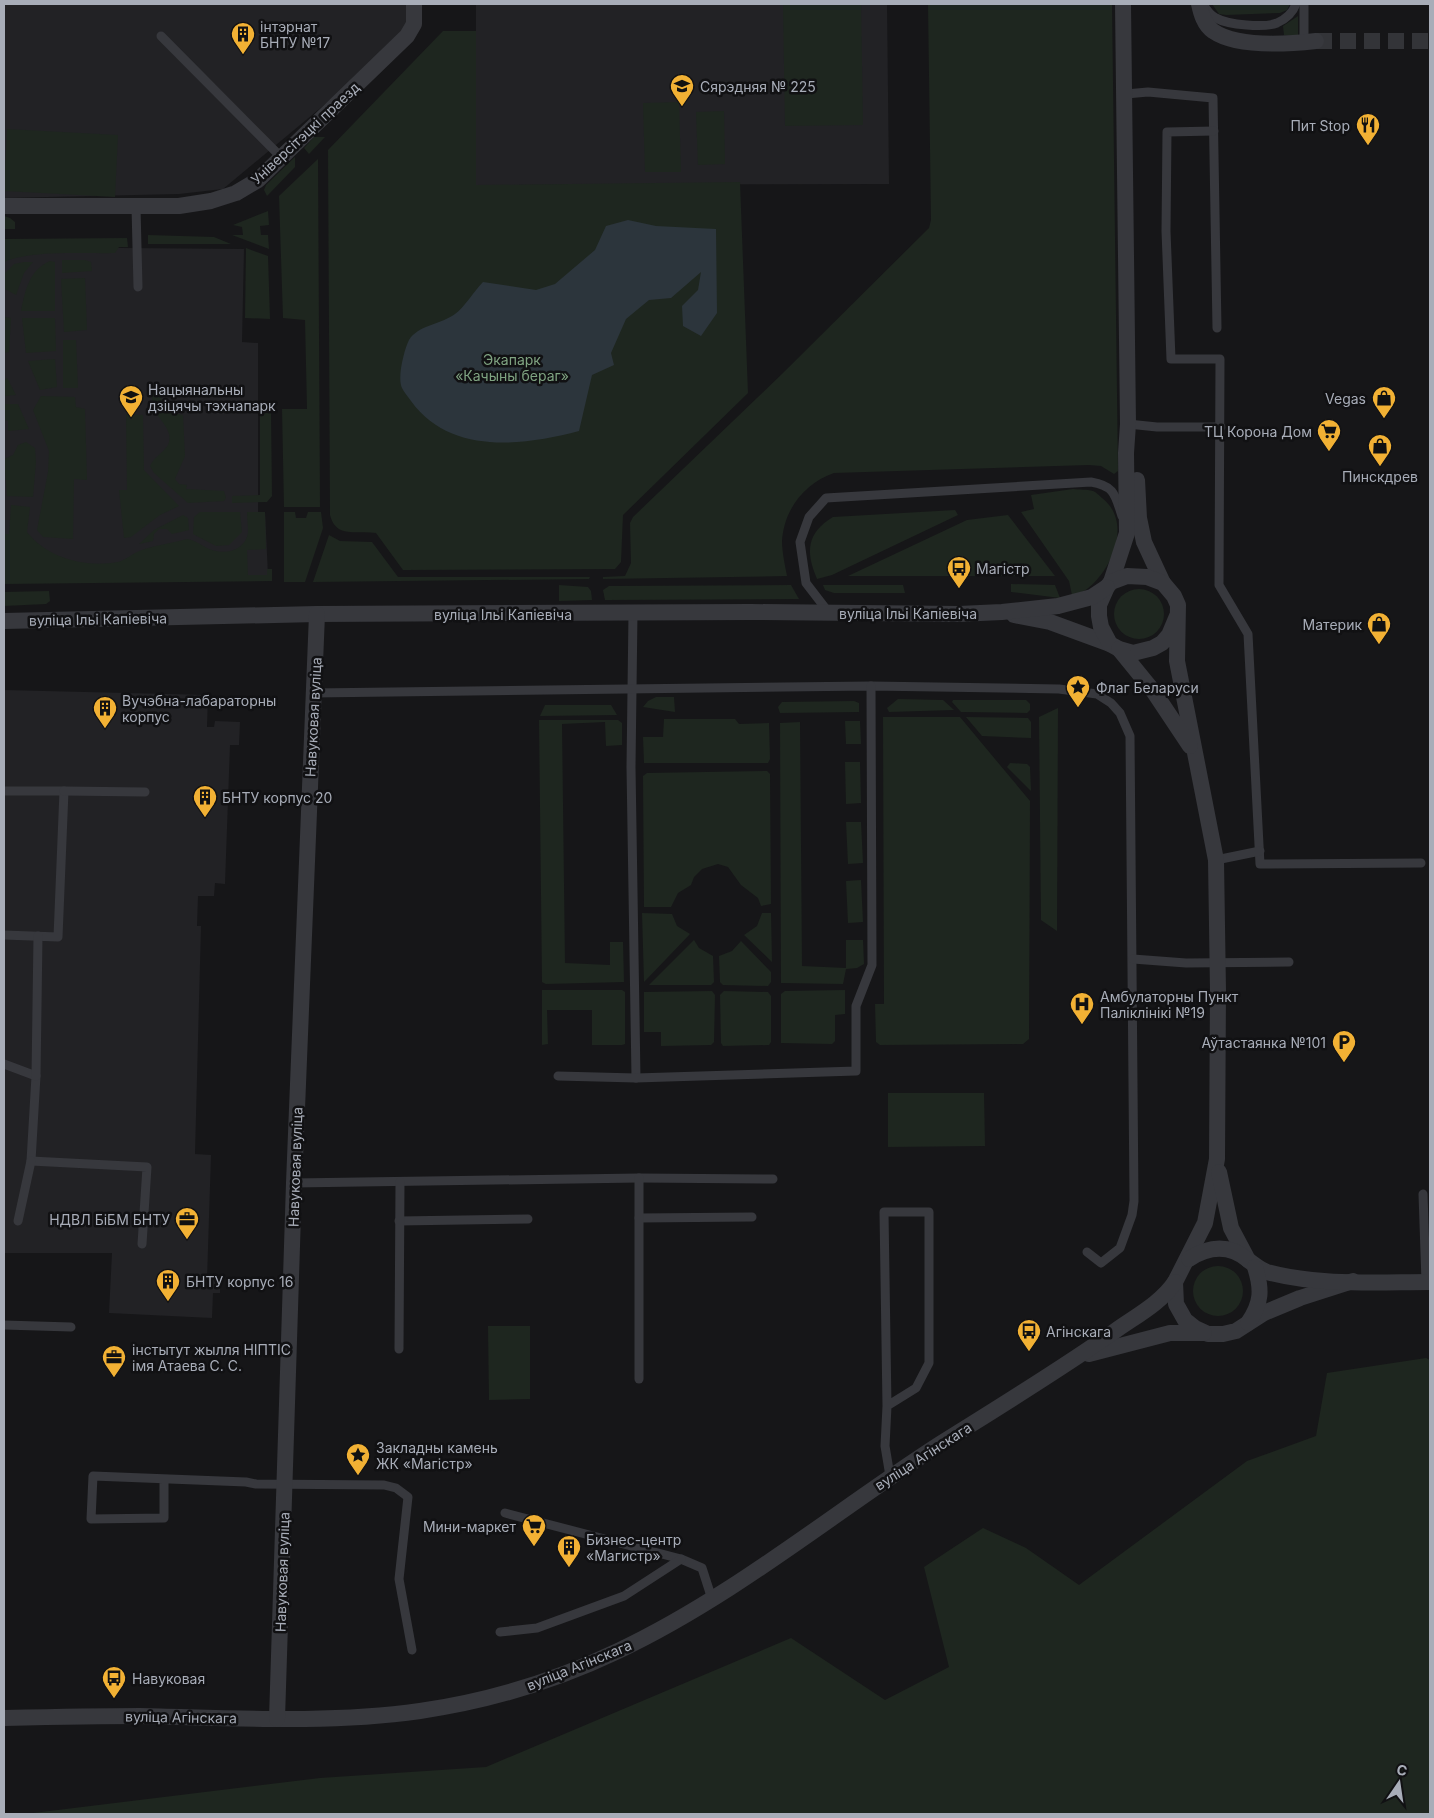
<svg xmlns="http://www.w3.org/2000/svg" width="1434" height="1818" font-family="Inter,sans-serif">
<rect width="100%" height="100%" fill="#161618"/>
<g fill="#222225">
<path d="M 4,4 L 415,4 L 407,36 L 223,189 L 179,194 L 4,198 Z"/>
<path d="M 476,4 L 887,4 L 889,184 L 476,185 Z"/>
<path d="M 4,247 L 244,249 L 242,342 L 258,343 L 258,512 L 265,512 L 268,575 L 4,576 Z"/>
<path d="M 4,690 L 208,695 L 207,727 L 214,727 L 215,721 L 240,722 L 239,745 L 230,745 L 225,884 L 215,883 L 214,896 L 198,896 L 197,926 L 201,926 L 195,1154 L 211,1155 L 207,1280 L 220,1280 L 220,1293 L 213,1293 L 212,1318 L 109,1313 L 112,1253 L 4,1253 Z"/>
</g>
<g fill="#1e261f">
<path d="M 783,4 L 861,4 L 863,125 L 785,126 Z"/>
<path d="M 928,4 L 1112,4 L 1118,471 L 1114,474 L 1101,466 L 1089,465 L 834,473 C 805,483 784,509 782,541 C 782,552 785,565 787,576 L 603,579 L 603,577 L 625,576 L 631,563 L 630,523 L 633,517 L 783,373 L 929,228 L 931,220 Z"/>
<path d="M 1212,4 L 1290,4 L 1287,10 L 1280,13 L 1226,15 L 1219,14 Z"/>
<path d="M 1298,16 L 1298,35 L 1284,35 L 1283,26 Z"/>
<path d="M 443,31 L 476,31 L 476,185 L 740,182 L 748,393 L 623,515 L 621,562 L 615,569 L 403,570 L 376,533 C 357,530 336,539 330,515 L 328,150 Z"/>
<path d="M 679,102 L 681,172 L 645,172 L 643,103 Z"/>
<path d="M 724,111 L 725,164 L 698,165 L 696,112 Z"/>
<path d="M 7,129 L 118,135 L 115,197 L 4,191 Z"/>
<path d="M 314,137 L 325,137 L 309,154 L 304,148 Z"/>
<path d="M 295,157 L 295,167 L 267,196 L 264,190 L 266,185 Z"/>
<path d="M 318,159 L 320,507 L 284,507 L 282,409 L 307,409 L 305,320 L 283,318 L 279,196 Z"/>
<path d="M 268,211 L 269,225 L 260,226 L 261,235 L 268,235 L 269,249 L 232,235 L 243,235 L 242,227 L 233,225 Z"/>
<path d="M 4,216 L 10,218 L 15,222 L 15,229 L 4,229 Z"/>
<path d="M 148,235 L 214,237 L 231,244 L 148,244 Z"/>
<path d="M 127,238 L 128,247 L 119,247 L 115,253 C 86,254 29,250 4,262 L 4,239 Z"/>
<path d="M 246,248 L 268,256 L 270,319 L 245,318 Z"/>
<path d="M 62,260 L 85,260 L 91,262 L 92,271 L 62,273 Z"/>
<path d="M 50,261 L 55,262 L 55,311 L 21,311 C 25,291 29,270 50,261 Z"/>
<path d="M 24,262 L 33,262 L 24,273 L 16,295 L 5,289 L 4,274 L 14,264 Z"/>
<path d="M 85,278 L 87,330 L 64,332 L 61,279 Z"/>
<path d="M 5,317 L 11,318 L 9,352 L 4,353 Z"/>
<path d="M 22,318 L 55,318 L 56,351 L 26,353 Z"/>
<path d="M 63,340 L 76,340 L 78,388 L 63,388 Z"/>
<path d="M 55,359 L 57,387 L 40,390 L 28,361 Z"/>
<path d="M 7,378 L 16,395 L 4,396 L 4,380 Z"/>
<path d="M 152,391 L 160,391 C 161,406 168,412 183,415 L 185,456 L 175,479 L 179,484 L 187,485 L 186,489 L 224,491 L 226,498 L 224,501 L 188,503 L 154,473 L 150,466 C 154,457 163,453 168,445 C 175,430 157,419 153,407 C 152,402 152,396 152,391 Z"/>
<path d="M 41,396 L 75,397 L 76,407 L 85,409 L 87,480 L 74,479 L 73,539 L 43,537 L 37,530 L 48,472 L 49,451 L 33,410 Z"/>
<path d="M 4,404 L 18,404 L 29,429 L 8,431 L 8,421 L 4,420 Z"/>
<path d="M 260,409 L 271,411 L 272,496 L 267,502 L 232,503 L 232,496 L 260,495 Z"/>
<path d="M 126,414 L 143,415 L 144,470 L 179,506 L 160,515 L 131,537 L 124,538 L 119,490 L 127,490 Z"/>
<path d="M 26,442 L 35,448 L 36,462 L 33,497 L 7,496 L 4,459 L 13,455 L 18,445 Z"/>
<path d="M 1073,489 C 1079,490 1087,489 1093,491 C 1096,492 1100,496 1102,498 C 1133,522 1112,570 1087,589 C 1083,592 1077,593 1072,595 L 1069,581 L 1021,512 L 1034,509 L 1031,495 Z"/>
<path d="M 11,505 L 30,507 L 27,532 C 47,558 85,568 118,562 C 126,560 133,553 142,550 C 156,545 172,543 187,539 C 196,540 203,547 212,550 C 226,555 246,550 248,532 C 248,525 247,518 247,512 L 265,512 L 266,549 L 247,550 L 248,575 L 267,575 L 267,569 L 272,569 L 272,581 L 4,584 L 4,534 L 9,534 Z"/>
<path d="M 955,510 L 958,515 L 832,575 L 817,579 C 805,551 807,533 833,517 Z"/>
<path d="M 200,512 L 240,512 L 242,532 L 229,545 L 216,546 L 193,534 L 194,517 Z"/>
<path d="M 284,512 L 295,512 L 296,518 L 306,518 L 308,512 L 321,512 L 323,528 L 305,582 L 284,582 Z"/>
<path d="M 183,515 L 188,518 L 189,530 L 172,534 L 167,529 L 159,529 L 154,534 L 153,541 L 139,544 L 154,530 Z"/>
<path d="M 1008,515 L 1055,576 L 848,576 L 967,520 Z"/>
<path d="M 329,535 L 340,541 L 372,542 L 398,577 L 590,577 L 589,579 L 313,582 Z"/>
<path d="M 1011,584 L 1055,585 L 1060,598 L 1011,592 Z"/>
<path d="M 559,585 L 588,587 L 591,591 L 592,600 L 559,601 Z"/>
<path d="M 791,585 L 799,599 L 605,600 L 603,590 L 609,586 Z"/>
<path d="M 823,585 L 903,585 L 905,593 L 834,593 L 825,590 Z"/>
<circle cx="1139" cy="614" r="25"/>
<path d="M 49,591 L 50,601 L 46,604 L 4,606 L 4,592 Z"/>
<path d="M 656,697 L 674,697 L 675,712 L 643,707 L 648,701 Z"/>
<path d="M 898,699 L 943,700 L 954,710 L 889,712 L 887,708 Z"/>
<path d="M 953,700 L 1026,700 L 1030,704 L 1030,710 L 1027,713 L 961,712 L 952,702 Z"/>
<path d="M 854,701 L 859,703 L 859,712 L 780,713 L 778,707 L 782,702 Z"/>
<path d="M 545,705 L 611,705 L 617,715 L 540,716 Z"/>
<path d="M 1058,708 L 1057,931 L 1041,920 L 1039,717 Z"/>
<path d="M 883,717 L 960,717 L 1030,801 L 1029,1039 L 1023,1044 L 880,1045 L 876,1042 L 875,1004 L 884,1004 Z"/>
<path d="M 966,717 L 1028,718 L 1031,722 L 1031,738 L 982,736 Z"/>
<path d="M 664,719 L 735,719 L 739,724 L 769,723 L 770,759 L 768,763 L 644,763 L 643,737 L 663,737 Z"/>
<path d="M 539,720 L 618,720 L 622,723 L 622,745 L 606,746 L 605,722 L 562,724 L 565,963 L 610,965 L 610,942 L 623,942 L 624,982 L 546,984 L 542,982 Z"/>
<path d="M 845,721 L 860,721 L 861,744 L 846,744 Z"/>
<path d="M 800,722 L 802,966 L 846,968 L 846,940 L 863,940 L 864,964 L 857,968 L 846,969 L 843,984 L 781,983 L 780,723 Z"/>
<path d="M 845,762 L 860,762 L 861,803 L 846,804 Z"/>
<path d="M 1010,763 L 1027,764 L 1030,767 L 1031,791 L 1007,767 Z"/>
<path d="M 767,771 L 770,774 L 771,904 L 761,906 L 758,898 L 741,885 L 728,867 L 718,864 L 702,869 L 694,877 L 691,885 L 678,893 L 671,907 L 644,907 L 643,776 L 647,773 Z"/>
<path d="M 846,822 L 861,822 L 863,863 L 848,864 Z"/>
<path d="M 861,880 L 863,922 L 848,923 L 846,881 Z"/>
<path d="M 642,913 L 672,914 L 677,926 L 690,934 L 644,982 Z"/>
<path d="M 762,913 L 771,913 L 772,962 L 744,935 L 757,926 Z"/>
<path d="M 694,940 L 699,948 L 713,956 L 714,982 L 711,985 L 649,985 Z"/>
<path d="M 741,941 L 771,972 L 771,982 L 768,986 L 723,985 L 720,982 L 719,956 L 732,951 Z"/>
<path d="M 542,990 L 622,990 L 625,992 L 625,1044 L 622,1045 L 592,1045 L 592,1010 L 547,1010 L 548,1044 L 542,1045 Z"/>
<path d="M 845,990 L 845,1014 L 835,1015 L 835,1041 L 832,1044 L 781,1043 L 781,994 L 785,991 Z"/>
<path d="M 712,991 L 715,995 L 714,1042 L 711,1045 L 661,1046 L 661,1032 L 644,1032 L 644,992 Z"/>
<path d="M 724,991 L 768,992 L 771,996 L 771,1042 L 769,1045 L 723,1046 L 721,1043 L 720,995 Z"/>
<path d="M 888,1093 L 984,1093 L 985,1146 L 888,1147 Z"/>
<circle cx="1218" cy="1291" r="25"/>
<path d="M 488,1326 L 530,1326 L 530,1399 L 489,1400 Z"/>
<path d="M 1426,1358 L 1430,1360 L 1430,1814 L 25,1814 L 320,1778 L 486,1767 L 791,1638 L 885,1700 L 949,1667 L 924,1567 L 983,1528 L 1026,1548 L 1079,1585 L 1247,1461 L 1316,1436 L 1327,1373 Z"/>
</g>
<path fill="#2c353c" d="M 628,220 L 656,226 L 716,229 L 717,313 L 701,336 L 683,326 L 682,306 L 698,290 L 701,272 L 671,298 L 649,300 L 626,319 L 611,353 L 614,365 L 592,375 L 579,431 C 522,446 450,455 411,401 C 408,397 404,392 402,388 C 397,378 404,350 409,340 C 418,325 442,324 455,314 C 464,308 474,291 483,282 L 536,290 L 555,284 L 595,250 L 606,226 Z"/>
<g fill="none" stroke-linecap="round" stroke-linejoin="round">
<path stroke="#333438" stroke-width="16" stroke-dasharray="16 8" stroke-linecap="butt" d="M 1316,41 L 1430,41"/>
<g stroke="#37383d" stroke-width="9">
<path d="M 1203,4 C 1206,9 1210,15 1216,18 C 1228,25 1265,28 1277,23 C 1286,19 1293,12 1296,4"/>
<path d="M 1304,4 L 1304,42"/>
<path d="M 161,36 L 282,158"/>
<path d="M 1126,94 L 1148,92 L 1213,98 L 1217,328"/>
<path d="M 1214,131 L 1167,132 L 1166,231 L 1171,359 L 1220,359 L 1219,585 L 1248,634 L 1260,864 L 1421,863"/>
<path d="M 136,207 L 138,287"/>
<path d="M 1128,424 L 1157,427 L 1221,427"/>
<path d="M 832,612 L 826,609 L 806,583 L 800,542 L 809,517 L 826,498 L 1091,482 C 1115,486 1115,495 1122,516"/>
<path d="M 633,613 L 631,767 L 636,1078"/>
<path d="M 313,693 L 871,686 L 1059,689 L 1097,694 L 1111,703 L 1120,713 L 1130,736 L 1134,1201 L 1132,1215 L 1120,1248 L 1101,1263 L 1087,1252"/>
<path d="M 4,791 L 64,791 L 58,937 L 4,935"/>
<path d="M 64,791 L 145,792"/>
<path d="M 1216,860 L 1260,851"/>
<path d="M 1133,959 L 1186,963 L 1289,962"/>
<path d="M 4,1064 L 36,1076 L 31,1161 L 147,1167 L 142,1244"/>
<path d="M 36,1076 L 38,936"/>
<path d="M 558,1076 L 636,1078 L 856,1071 L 856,1006 L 872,965 L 871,686"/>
<path d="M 294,1183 L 639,1178 L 773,1179"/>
<path d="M 1423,1194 L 1426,1282"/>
<path d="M 639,1218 L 752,1217"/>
<path d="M 18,1221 L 31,1161"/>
<path d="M 399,1221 L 528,1219"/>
<path d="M 4,1325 L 71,1327"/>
<path d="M 399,1349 L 400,1182"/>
<path d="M 639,1379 L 639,1178"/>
<path d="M 887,1406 L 916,1388 L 929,1363 L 929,1212 L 884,1212 L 887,1406 L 885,1446 L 890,1476"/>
<path d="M 164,1479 L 164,1518 L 91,1519 L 93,1476 L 246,1482 L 256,1484 L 384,1485 L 396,1488 L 408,1497 L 399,1579 L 412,1650"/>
<path d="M 505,1513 L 681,1559 L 702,1568 L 712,1599"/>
<path d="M 500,1632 L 537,1628 L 624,1596 L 681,1559"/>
</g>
<g stroke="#37383d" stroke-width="16">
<path d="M 1199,4 C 1201,13 1204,25 1213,31 C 1237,48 1288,44 1316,41"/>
<path d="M 4,206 L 179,206 L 211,201 L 236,193 L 258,180 L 407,36 L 414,24 L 414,4"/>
<path d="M 1137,480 L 1139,518 L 1144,542 L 1163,583"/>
<path d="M 1111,582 L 1127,533 L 1126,453 L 1128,424 L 1123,4"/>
<path d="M 1014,615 L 1050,622 L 1110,644"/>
<path d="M 1177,616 L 1169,635 L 1162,643 L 1153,648 L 1133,653 L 1119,649 L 1110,644 L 1101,627 L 1099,616 L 1099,605 L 1107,587 L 1111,582 L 1127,576 L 1147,577 L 1163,583 L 1174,596 L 1178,605 L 1177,661 L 1216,860 L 1218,991 L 1217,1159 L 1205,1223 L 1175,1282 L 1176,1304 L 1185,1320 L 1195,1328 L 1208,1334 L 1223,1334 L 1236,1331 L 1264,1313 L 1300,1298 L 1353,1281"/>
<path d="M 4,621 L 317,614 L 751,612 L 959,614 L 1002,612 L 1058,606 L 1092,597 L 1107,587"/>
<path d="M 1119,649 L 1154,692 L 1190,746"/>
<path d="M 1219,1172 L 1231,1228 L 1248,1260"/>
<path d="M 1189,1259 C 1209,1246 1229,1244 1248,1260 C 1255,1265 1259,1269 1267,1272 C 1319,1286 1377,1282 1430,1282"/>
<path d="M 1248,1323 C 1262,1303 1262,1289 1255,1267"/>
<path d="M 1089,1354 L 1170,1333 L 1204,1333"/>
<path d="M 4,1718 C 49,1717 95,1716 140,1716 C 233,1718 327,1724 420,1711 C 489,1701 555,1681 618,1651 C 734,1596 833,1513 940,1444 C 999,1407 1058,1371 1115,1331 C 1136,1316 1161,1303 1175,1282"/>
<path d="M 277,1719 L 294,1183 L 317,614"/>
</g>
</g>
<defs>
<g id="building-pin" transform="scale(1.25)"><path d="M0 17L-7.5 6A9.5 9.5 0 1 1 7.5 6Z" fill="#f2b134" stroke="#111113"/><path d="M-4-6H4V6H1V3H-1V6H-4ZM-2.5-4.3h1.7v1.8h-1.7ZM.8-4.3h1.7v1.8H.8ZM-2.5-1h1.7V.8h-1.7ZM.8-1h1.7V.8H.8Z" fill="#111"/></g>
<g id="school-pin" transform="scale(1.25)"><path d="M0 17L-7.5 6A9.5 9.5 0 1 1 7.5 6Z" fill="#f2b134" stroke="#111113"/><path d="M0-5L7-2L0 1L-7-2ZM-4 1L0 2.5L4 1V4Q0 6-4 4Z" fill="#111"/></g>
<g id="restaurant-pin" transform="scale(1.25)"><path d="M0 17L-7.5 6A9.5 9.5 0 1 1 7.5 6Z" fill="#f2b134" stroke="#111113"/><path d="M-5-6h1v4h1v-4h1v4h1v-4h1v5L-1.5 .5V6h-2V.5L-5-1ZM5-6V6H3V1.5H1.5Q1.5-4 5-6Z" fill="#111"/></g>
<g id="university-pin" transform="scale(1.25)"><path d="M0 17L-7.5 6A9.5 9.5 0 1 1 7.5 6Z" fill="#f2b134" stroke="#111113"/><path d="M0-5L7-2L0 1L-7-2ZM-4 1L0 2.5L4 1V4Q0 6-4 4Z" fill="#111"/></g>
<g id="shop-pin" transform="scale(1.25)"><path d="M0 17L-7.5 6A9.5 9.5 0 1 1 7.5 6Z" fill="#f2b134" stroke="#111113"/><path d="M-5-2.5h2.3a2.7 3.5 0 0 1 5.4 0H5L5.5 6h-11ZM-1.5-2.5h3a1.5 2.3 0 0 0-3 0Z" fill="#111"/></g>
<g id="supermarket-pin" transform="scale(1.25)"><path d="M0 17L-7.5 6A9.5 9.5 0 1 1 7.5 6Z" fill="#f2b134" stroke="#111113"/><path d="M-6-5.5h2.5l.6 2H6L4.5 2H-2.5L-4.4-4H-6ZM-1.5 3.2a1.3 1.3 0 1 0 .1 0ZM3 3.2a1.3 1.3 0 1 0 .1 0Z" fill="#111"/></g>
<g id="bus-pin" transform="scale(1.25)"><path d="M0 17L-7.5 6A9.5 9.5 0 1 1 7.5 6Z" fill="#f2b134" stroke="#111113"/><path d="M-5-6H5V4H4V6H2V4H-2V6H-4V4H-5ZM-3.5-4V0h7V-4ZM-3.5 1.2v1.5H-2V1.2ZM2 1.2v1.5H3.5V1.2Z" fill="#111"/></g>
<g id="sight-pin" transform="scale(1.25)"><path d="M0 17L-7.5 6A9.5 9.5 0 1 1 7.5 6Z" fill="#f2b134" stroke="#111113"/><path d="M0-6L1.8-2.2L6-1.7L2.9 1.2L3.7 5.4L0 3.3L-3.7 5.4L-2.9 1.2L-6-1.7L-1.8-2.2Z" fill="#111"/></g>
<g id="hospital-pin" transform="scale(1.25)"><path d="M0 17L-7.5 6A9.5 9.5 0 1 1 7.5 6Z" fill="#f2b134" stroke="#111113"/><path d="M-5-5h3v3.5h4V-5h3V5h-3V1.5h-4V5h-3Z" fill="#111"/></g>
<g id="parking-pin" transform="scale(1.25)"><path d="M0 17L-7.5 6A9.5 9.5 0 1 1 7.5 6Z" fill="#f2b134" stroke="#111113"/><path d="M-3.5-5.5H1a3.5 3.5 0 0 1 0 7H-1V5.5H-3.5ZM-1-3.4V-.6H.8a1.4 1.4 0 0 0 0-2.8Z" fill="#111"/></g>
<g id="office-pin" transform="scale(1.25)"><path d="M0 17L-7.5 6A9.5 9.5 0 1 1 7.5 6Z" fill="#f2b134" stroke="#111113"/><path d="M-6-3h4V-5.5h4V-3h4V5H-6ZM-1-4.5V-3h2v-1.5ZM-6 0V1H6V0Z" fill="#111"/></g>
</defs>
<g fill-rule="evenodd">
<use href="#building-pin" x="243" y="34"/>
<use href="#school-pin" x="682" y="86"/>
<use href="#restaurant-pin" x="1368" y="125"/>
<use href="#university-pin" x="131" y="397"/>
<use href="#shop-pin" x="1384" y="398"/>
<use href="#supermarket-pin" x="1329" y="431"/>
<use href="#shop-pin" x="1380" y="446"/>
<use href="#bus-pin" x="959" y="568"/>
<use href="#shop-pin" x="1379" y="624"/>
<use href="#sight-pin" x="1078" y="687"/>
<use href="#building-pin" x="105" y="708"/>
<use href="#building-pin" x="205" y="797"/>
<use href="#hospital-pin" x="1082" y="1004"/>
<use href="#parking-pin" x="1344" y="1042"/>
<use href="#office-pin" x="187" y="1219"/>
<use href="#building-pin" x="168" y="1281"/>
<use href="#bus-pin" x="1029" y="1331"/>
<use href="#office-pin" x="114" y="1357"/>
<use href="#sight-pin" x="358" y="1455"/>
<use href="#supermarket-pin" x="534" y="1526"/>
<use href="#building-pin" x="569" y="1547"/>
<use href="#bus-pin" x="114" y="1678"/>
</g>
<g text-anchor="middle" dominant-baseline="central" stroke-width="5" stroke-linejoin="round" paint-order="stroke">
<g font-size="14" fill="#a8adb8" stroke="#111113" text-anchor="start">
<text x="260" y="26">інтэрнат<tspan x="260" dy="16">БНТУ №17</tspan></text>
<text x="700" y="86">Сярэдняя № 225</text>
<text x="1350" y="125" text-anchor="end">Пит Stop</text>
<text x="148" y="389">Нацыянальны<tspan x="148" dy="16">дзіцячы тэхнапарк</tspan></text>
<text x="1366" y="398" text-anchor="end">Vegas</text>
<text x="1312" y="431" text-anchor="end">ТЦ Корона Дом</text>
<text x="1380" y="476" text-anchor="middle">Пинскдрев</text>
<text x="976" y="568">Магістр</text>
<text x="1362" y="624" text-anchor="end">Материк</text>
<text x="1096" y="687">Флаг Беларуси</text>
<text x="122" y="700">Вучэбна-лабараторны<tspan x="122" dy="16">корпус</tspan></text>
<text x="222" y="797">БНТУ корпус 20</text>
<text x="1100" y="996">Амбулаторны Пункт<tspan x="1100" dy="16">Паліклінікі №19</tspan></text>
<text x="1326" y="1042" text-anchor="end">Аўтастаянка №101</text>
<text x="170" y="1219" text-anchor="end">НДВЛ БіБМ БНТУ</text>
<text x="186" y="1281">БНТУ корпус 16</text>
<text x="1046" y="1331">Агінскага</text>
<text x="132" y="1349">інстытут жылля НІПТІС<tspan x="132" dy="16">імя Атаева С. С.</tspan></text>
<text x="376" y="1447">Закладны камень<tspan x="376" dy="16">ЖК «Магістр»</tspan></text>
<text x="516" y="1526" text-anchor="end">Мини-маркет</text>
<text x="586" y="1539">Бизнес-центр<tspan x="586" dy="16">«Магистр»</tspan></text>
<text x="132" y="1678">Навуковая</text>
</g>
<g font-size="14" fill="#a8adb8" stroke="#111113">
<text transform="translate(305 133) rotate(-43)">Універсітэцкі праезд</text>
<text x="908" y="613">вуліца Ільі Капіевіча</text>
<text x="503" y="614">вуліца Ільі Капіевіча</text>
<text transform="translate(98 619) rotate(-1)">вуліца Ільі Капіевіча</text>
<text transform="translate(313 717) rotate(-87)">Навуковая вуліца</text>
<text transform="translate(295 1167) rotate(-88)">Навуковая вуліца</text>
<text transform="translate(923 1456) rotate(-33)">вуліца Агінскага</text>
<text transform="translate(282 1572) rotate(-88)">Навуковая вуліца</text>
<text transform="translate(579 1665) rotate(-22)">вуліца Агінскага</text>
<text transform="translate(181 1717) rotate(1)">вуліца Агінскага</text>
</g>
<g font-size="14" fill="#7fa381" stroke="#111113">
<text x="512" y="359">Экапарк<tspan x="512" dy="16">«Качыны бераг»</tspan></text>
</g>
</g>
<rect width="1434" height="1818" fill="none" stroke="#a8adb8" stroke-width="10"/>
<g transform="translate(1399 1783) rotate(13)" stroke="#111113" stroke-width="4" paint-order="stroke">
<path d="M0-4L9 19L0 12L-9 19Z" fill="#a8adb8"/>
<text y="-8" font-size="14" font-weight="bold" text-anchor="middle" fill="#a8adb8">С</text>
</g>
</svg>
